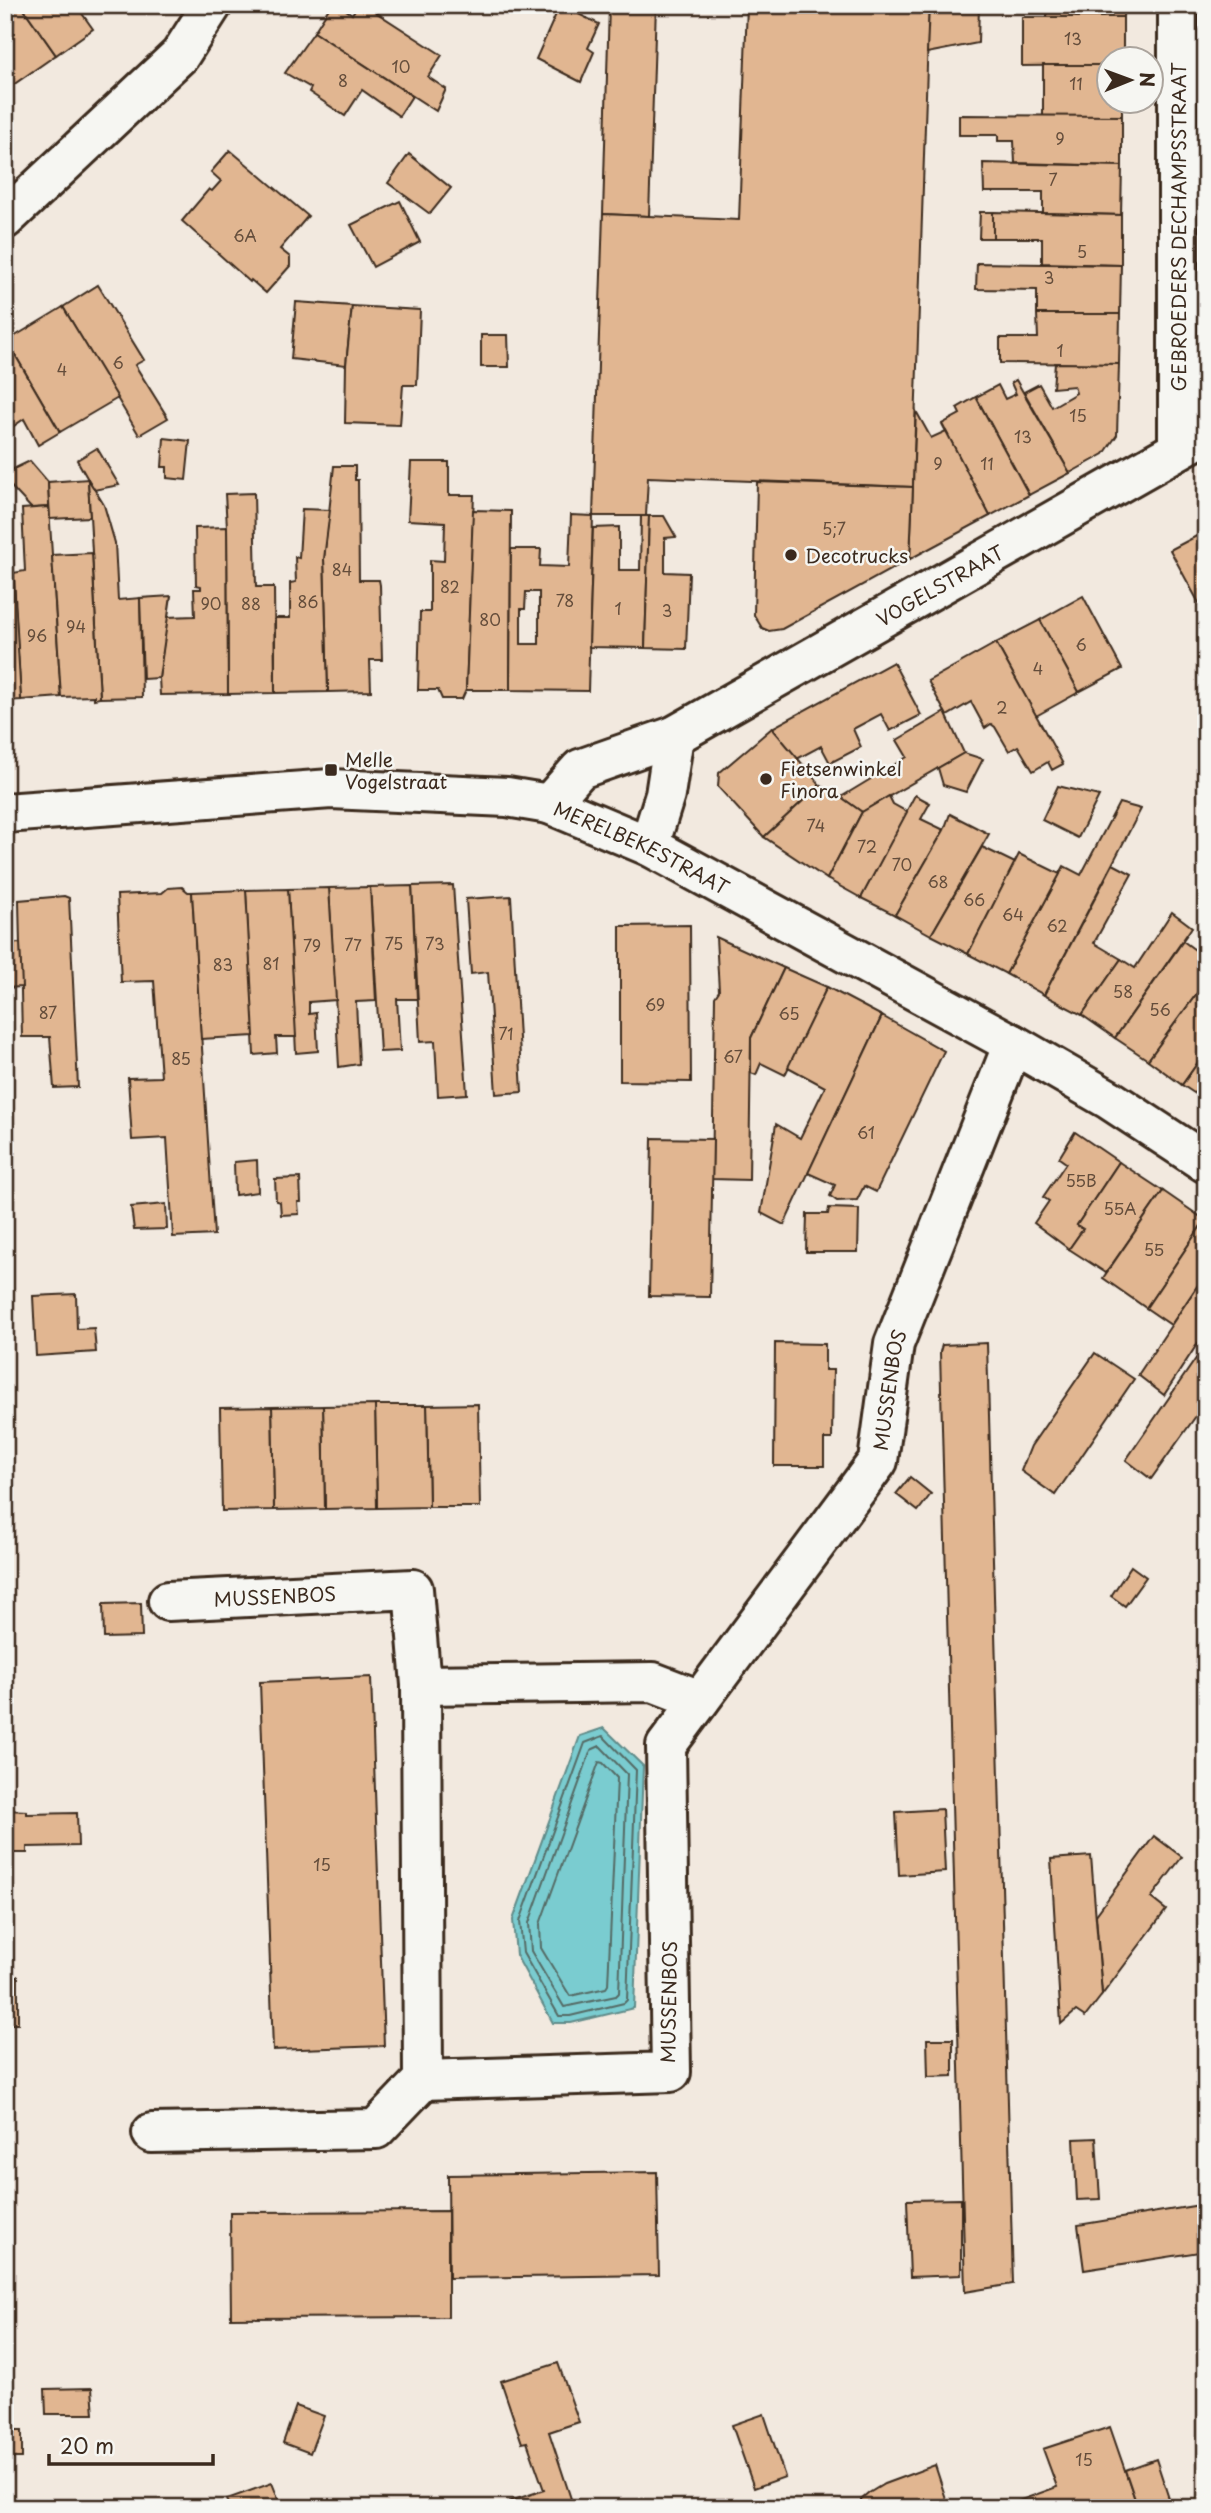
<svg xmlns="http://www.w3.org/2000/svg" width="1211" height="2513" font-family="'Playpen Sans',sans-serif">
<rect width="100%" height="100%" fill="#f2e9df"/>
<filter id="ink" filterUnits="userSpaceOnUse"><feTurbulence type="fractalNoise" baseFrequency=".0143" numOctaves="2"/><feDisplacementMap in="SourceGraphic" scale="14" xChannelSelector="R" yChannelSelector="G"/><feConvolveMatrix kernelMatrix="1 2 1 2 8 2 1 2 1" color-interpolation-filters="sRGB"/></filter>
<g filter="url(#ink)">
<path fill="#7accd0" stroke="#618b89" stroke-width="2" d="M 604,1728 L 643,1766 L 634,2008 L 571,2023 L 553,2023 L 516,1955 L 513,1920 L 580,1736 Z"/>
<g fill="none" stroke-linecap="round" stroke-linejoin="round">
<g stroke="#546b65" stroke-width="2">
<path d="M 603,1736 L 636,1770 L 627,2000 L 624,2003 L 570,2016 L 559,2016 L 523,1953 L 520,1921 L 585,1743 Z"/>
<path d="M 600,1746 L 627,1774 L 619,1993 L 616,1996 L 564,2007 L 531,1951 L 529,1923 L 591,1750 Z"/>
<path d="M 599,1762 L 603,1763 L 617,1778 L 608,1985 L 606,1988 L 570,1996 L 541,1948 L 540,1924 Z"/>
</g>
</g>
<g fill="#e1b691" stroke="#3b2a1e" stroke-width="2" fill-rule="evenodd">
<path d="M 5,5 L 21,5 L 56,55 L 10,87 L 5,80 Z"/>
<path d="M 21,5 L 76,5 L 93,29 L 56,55 Z"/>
<path d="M 331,5 L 339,5 L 352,14 L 358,5 L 371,5 L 373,7 L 371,9 L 442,55 L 428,77 L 446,89 L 436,111 L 314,32 Z"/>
<path d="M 560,5 L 599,24 L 588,48 L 594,52 L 581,82 L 536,59 Z"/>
<path d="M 609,5 L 656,5 L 649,216 L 603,214 Z"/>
<path d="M 747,5 L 929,5 L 913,487 L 648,477 L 646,516 L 593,516 L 603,214 L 739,220 Z"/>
<path d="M 979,5 L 978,43 L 927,53 L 929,5 Z"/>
<path d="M 1124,5 L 1123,17 L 1047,17 L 1047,5 Z"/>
<path d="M 1022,17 L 1123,17 L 1123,60 L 1110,60 L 1110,65 L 1022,66 Z"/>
<path d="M 314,32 L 412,96 L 399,116 L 362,90 L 345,116 L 309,92 L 311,88 L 285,73 Z"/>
<path d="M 1043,65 L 1110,65 L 1110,102 L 1122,102 L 1122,116 L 1043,116 Z"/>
<path d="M 959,115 L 1122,116 L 1122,166 L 1015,163 L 1014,141 L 998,141 L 998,135 L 959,135 Z"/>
<path d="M 230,150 L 308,216 L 280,249 L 290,257 L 290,266 L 266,293 L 251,280 L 250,282 L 182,221 L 209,189 L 212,191 L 221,181 L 211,172 Z"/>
<path d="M 409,154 L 451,188 L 430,214 L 388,183 Z"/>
<path d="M 983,163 L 1122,166 L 1121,215 L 1043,213 L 1043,192 L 984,192 Z"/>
<path d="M 400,201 L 420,242 L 373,267 L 351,225 Z"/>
<path d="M 980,212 L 993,212 L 993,238 L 979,238 Z"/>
<path d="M 993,212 L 1121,215 L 1121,265 L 1042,263 L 1042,238 L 993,238 Z"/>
<path d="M 977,263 L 1121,265 L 1120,314 L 1037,314 L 1037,290 L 976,289 Z"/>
<path d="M 98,285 L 144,360 L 135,365 L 168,418 L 139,435 L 63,307 Z"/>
<path d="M 296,302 L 352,306 L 346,365 L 291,359 Z"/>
<path d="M 352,306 L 420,310 L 417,385 L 403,385 L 400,425 L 345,423 L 346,365 Z"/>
<path d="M 63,307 L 118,398 L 60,432 L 7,341 Z"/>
<path d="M 1037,314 L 1120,314 L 1119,364 L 1000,363 L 1000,338 L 1038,338 Z"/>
<path d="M 481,335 L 508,335 L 509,367 L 481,367 Z"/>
<path d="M 7,341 L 60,432 L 38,445 L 24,419 L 5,432 Z"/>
<path d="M 1055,363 L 1119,364 L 1117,435 L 1104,454 L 1070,473 L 1024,392 L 1039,384 L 1052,407 L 1076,393 L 1074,386 L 1053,388 Z"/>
<path d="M 1016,380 L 1070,473 L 1029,495 L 976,397 L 998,385 L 1005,399 L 1016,394 L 1011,383 Z"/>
<path d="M 976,397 L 1029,495 L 990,516 L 942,424 L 960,414 L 957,408 Z"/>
<path d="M 916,411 L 931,438 L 946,431 L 990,516 L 910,559 Z"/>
<path d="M 164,438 L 190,441 L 186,480 L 167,478 L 167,467 L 162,467 Z"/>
<path d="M 97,448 L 119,485 L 94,490 L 77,460 Z"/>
<path d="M 30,461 L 48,482 L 49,507 L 31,508 L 5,480 L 5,473 Z"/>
<path d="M 411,462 L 449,462 L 449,495 L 474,495 L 466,690 L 462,699 L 442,699 L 438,690 L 418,690 L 420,612 L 430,612 L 430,560 L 444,561 L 445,522 L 408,520 Z"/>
<path d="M 334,466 L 355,466 L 355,480 L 358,480 L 359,580 L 379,580 L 380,585 L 382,660 L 370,660 L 371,691 L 328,692 L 324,559 Z"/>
<path d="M 88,479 L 90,517 L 50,519 L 48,482 Z"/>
<path d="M 88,479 L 104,505 L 115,543 L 118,600 L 140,598 L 142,697 L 100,698 Z"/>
<path d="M 757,482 L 913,487 L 910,559 L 782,629 L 769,631 L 762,628 L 754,615 Z"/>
<path d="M 254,493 L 256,587 L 274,587 L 275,693 L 228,694 L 227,527 L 225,494 Z"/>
<path d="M 49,507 L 61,697 L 21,700 L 13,573 L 25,571 L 22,509 Z"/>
<path d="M 302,509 L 330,510 L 324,559 L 328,692 L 275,693 L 275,618 L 290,618 L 290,583 L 296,582 L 295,557 L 299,558 Z"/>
<path d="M 5,510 L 10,510 L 21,700 L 5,701 Z"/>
<path d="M 473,510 L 511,511 L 510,690 L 466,690 Z"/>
<path d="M 571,515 L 593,516 L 588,691 L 510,690 L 511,549 L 541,549 L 540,566 L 569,567 ZM 526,592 L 539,592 L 539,644 L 521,644 L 521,609 L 525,609 Z"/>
<path d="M 641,516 L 649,516 L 645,648 L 589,647 L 593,528 L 619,527 L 619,570 L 640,570 Z"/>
<path d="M 649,516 L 664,516 L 676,537 L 665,538 L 665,572 L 689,573 L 686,649 L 645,648 Z"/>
<path d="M 227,527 L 228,694 L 160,695 L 159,678 L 167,617 L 195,616 L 194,589 L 201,589 L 201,586 L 196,585 L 195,528 Z"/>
<path d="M 1206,531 L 1206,616 L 1170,550 Z"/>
<path d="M 92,553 L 100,698 L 94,699 L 94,696 L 61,697 L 52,555 Z"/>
<path d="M 171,596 L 159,678 L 143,679 L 140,598 Z"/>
<path d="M 1083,596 L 1122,669 L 1079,692 L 1040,620 Z"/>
<path d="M 1040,620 L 1079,692 L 1036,716 L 996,643 Z"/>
<path d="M 996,643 L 1063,764 L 1052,770 L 1048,762 L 1033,771 L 1018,746 L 1009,751 L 995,727 L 991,724 L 985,728 L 971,702 L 947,716 L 928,681 Z"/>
<path d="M 893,662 L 921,715 L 890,731 L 881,714 L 853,729 L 861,747 L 830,763 L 821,746 L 797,759 L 772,728 Z"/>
<path d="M 945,712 L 964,753 L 862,812 L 841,797 L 907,757 L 897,740 Z"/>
<path d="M 772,728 L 820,785 L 764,837 L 718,787 L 719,773 Z"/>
<path d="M 964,753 L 983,759 L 966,792 L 943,785 L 938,768 Z"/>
<path d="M 820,785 L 841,797 L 862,812 L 827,879 L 764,837 Z"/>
<path d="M 1058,786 L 1099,796 L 1078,838 L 1042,820 Z"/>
<path d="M 915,795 L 930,803 L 921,819 L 944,830 L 895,915 L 861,898 Z"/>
<path d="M 889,796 L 893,804 L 907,812 L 861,898 L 827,879 L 862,812 Z"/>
<path d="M 1119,803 L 1141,809 L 1044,995 L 1006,974 L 1064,866 L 1081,875 Z"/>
<path d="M 950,814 L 989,834 L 931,935 L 895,915 L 944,830 Z"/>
<path d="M 982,847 L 1015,863 L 968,954 L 931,935 Z"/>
<path d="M 1019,854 L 1060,874 L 1006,974 L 968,954 Z"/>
<path d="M 1113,864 L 1132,874 L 1094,943 L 1121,959 L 1082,1015 L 1044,995 Z"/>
<path d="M 453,885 L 467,1094 L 438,1096 L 435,1041 L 420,1042 L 412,886 Z"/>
<path d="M 412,886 L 417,999 L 397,999 L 400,1051 L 380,1052 L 370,887 Z"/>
<path d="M 182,887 L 188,892 L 192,892 L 214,1235 L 173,1237 L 167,1138 L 132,1140 L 128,1078 L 161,1077 L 154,981 L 121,982 L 117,895 L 162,893 L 168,888 Z"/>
<path d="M 370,887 L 376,1001 L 356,1002 L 359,1064 L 339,1067 L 329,888 Z"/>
<path d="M 329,888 L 336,1000 L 309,1002 L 309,1014 L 316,1013 L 318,1051 L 296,1053 L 288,889 Z"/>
<path d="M 288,889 L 296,1037 L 276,1037 L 277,1053 L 254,1055 L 246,890 Z"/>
<path d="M 246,890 L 254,1036 L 201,1039 L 192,892 Z"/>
<path d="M 64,896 L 69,898 L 78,1087 L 54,1088 L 50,1037 L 22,1037 L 19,900 Z"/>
<path d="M 511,896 L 522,1092 L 496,1094 L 488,972 L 471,974 L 466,899 Z"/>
<path d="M 1172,912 L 1192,927 L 1115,1038 L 1082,1015 L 1121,959 L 1135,968 Z"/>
<path d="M 690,925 L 691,1082 L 620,1081 L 620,926 Z"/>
<path d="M 716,937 L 784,968 L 751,1038 L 749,1180 L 712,1179 L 715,997 L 719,991 Z"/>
<path d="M 1183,941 L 1206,958 L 1206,981 L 1148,1060 L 1115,1038 Z"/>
<path d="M 20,943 L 22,987 L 5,988 L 5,944 Z"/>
<path d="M 784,968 L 827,987 L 785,1075 L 761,1063 L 756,1075 L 751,1073 L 751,1038 Z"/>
<path d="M 1206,981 L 1206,1051 L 1182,1085 L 1148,1060 Z"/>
<path d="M 827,987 L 882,1016 L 784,1225 L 761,1213 L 776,1124 L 800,1138 L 825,1087 L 788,1067 Z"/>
<path d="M 882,1016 L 944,1051 L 876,1192 L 864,1186 L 857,1200 L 837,1201 L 830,1196 L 835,1185 L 808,1173 Z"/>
<path d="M 1206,1051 L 1206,1101 L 1182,1085 Z"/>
<path d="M 1075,1132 L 1119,1162 L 1077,1225 L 1083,1229 L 1069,1249 L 1034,1223 L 1049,1201 L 1043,1197 L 1066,1163 L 1059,1158 Z"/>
<path d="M 652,1138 L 713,1139 L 710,1297 L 649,1296 Z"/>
<path d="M 257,1160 L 258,1192 L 235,1195 L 234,1162 Z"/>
<path d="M 1119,1162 L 1163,1191 L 1106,1273 L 1069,1249 L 1083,1229 L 1077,1225 Z"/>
<path d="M 300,1178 L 301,1202 L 298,1202 L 299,1214 L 281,1215 L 280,1202 L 276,1201 L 275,1179 Z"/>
<path d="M 1163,1191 L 1205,1220 L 1146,1308 L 1103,1278 Z"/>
<path d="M 166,1204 L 167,1229 L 134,1230 L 131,1207 Z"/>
<path d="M 829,1208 L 859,1209 L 858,1252 L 806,1252 L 807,1214 L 828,1214 Z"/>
<path d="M 1205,1220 L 1206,1273 L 1171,1325 L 1146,1308 Z"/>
<path d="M 1206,1273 L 1206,1344 L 1204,1347 L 1198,1343 L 1164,1395 L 1138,1375 Z"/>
<path d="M 76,1294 L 77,1329 L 94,1328 L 96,1352 L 36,1356 L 33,1296 Z"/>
<path d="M 775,1343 L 825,1344 L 825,1370 L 833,1370 L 832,1439 L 824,1439 L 824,1466 L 774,1466 Z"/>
<path d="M 987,1343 L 1013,2284 L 965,2292 L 940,1352 L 942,1345 Z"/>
<path d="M 1206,1344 L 1206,1402 L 1151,1479 L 1126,1460 Z"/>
<path d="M 1095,1353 L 1134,1379 L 1055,1495 L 1021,1471 L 1031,1446 Z"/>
<path d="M 478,1404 L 480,1507 L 429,1507 L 427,1405 Z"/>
<path d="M 375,1405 L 427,1405 L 429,1507 L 377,1508 Z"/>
<path d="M 375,1405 L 377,1508 L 325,1509 L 323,1406 Z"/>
<path d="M 323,1406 L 325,1509 L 274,1510 L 272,1407 Z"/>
<path d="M 272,1407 L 274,1510 L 222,1511 L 220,1408 Z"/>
<path d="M 910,1477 L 931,1494 L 918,1511 L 896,1494 Z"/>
<path d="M 1131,1566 L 1146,1577 L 1125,1606 L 1111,1596 Z"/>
<path d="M 141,1603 L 142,1637 L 104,1638 L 103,1604 Z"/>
<path d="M 371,1677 L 384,2046 L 273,2050 L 260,1682 Z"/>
<path d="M 942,1809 L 945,1872 L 899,1875 L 896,1812 Z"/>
<path d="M 5,1810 L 27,1811 L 27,1814 L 77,1813 L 78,1846 L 27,1847 L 27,1853 L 5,1853 Z"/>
<path d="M 1154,1836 L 1182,1857 L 1151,1898 L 1166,1910 L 1102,1995 L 1096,1915 Z"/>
<path d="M 1091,1856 L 1102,1995 L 1085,2017 L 1076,2011 L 1061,2024 L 1051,1859 Z"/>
<rect x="5" y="1976" width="13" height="48"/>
<path d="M 927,2039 L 953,2039 L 953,2076 L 928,2077 Z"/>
<path d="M 1096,2138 L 1100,2199 L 1077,2200 L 1074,2139 Z"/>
<path d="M 657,2172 L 659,2275 L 449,2278 L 448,2175 Z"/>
<path d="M 961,2199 L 961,2275 L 910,2277 L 907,2200 Z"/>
<path d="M 1206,2204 L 1206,2251 L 1084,2270 L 1078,2225 Z"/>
<path d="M 448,2211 L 448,2317 L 231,2318 L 230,2212 Z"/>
<path d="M 558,2363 L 579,2422 L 549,2432 L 574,2508 L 513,2508 L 510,2501 L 544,2490 L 527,2442 L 522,2443 L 501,2381 Z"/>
<path d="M 92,2388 L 94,2414 L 46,2414 L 45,2389 Z"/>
<path d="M 296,2406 L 324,2416 L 310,2453 L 283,2443 Z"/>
<path d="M 764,2414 L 785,2477 L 754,2488 L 732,2425 Z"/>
<path d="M 1110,2427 L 1138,2508 L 1020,2508 L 1018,2501 L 1057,2487 L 1043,2449 Z"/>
<rect x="5" y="2430" width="17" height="28"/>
<path d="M 1156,2459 L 1172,2508 L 1138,2508 L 1125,2470 Z"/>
<path d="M 935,2465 L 949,2508 L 849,2508 L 861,2504 L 861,2500 L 869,2493 L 884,2484 Z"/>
<path d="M 272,2483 L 282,2508 L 230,2508 L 227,2499 Z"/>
</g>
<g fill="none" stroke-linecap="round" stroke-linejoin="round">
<g stroke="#3b2a1e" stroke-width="44">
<g id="minor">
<path d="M 1178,5 L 1178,448"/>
<path d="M 5,219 L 180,55 L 212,5"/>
<path id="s1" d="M 549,804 L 580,769 L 674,736 L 1206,434"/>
<path id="s2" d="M 5,813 L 331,789 L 507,797 L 549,804 L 649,846 L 1013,1044 L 1110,1100 L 1206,1163"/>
<path d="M 649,846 L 665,795 L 674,736"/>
<path id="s3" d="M 168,1601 L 413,1589 L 421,1685 L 423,2080 L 671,2072 L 666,1746 L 878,1461 L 894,1344 L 1013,1044"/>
<path d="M 421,1685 L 653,1682 L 700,1700"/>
<path d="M 152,2133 L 376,2129 L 423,2080"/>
</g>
</g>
<use href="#minor" stroke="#f6f6f2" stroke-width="38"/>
</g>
</g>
<g fill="#3b2a1e" stroke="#f6f6f2" stroke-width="2.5">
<circle cx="791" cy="555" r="7"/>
<rect x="324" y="763" width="14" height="14" rx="3.5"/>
<circle cx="766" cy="779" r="7"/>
</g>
<g text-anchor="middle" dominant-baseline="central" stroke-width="5" stroke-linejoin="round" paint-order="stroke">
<g font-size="16" fill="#644d3b">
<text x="1073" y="38">13</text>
<text x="401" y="66">10</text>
<text x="343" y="80">8</text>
<text x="1076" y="83">11</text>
<text x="1060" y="138">9</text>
<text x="1053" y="179">7</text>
<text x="245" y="235">6A</text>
<text x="1082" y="251">5</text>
<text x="1049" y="277">3</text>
<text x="1060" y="350">1</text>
<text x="118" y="362">6</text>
<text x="62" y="369">4</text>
<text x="1078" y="415">15</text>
<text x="1023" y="436">13</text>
<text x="938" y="463">9</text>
<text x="987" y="463">11</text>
<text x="834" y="528">5;7</text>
<text x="342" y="569">84</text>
<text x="450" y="586">82</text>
<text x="565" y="600">78</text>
<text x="308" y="601">86</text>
<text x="211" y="603">90</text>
<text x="251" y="603">88</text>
<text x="618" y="608">1</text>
<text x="667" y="610">3</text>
<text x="490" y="619">80</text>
<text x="76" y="626">94</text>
<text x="37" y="635">96</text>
<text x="1081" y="644">6</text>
<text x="1038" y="668">4</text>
<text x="1002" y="707">2</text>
<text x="816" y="825">74</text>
<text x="867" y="846">72</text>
<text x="902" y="864">70</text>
<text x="938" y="881">68</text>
<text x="974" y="899">66</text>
<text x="1013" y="914">64</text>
<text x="1057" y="925">62</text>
<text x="394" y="943">75</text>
<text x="435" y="943">73</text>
<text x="353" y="944">77</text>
<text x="312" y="945">79</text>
<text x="271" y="963">81</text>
<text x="223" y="964">83</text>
<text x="1123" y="991">58</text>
<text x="655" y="1004">69</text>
<text x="1160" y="1009">56</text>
<text x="48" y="1012">87</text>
<text x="789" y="1013">65</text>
<text x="506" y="1033">71</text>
<text x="733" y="1056">67</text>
<text x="181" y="1058">85</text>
<text x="866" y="1132">61</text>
<text x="1081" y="1180">55B</text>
<text x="1120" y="1208">55A</text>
<text x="1154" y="1249">55</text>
<text x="322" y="1864">15</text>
<text x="1084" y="2459">15</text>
</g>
<g font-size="19" fill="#3b2a1e" stroke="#f6f6f2">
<text transform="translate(1178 227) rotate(-90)">GEBROEDERS DECHAMPSSTRAAT</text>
<text stroke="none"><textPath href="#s1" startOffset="452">VOGELSTRAAT</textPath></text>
<text stroke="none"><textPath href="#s2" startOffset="648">MERELBEKESTRAAT</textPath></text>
<text stroke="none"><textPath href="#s3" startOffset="1738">MUSSENBOS</textPath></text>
<text stroke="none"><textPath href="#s3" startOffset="107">MUSSENBOS</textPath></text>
<text transform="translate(668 2002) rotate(-89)">MUSSENBOS</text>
</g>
<g font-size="19" fill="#3b2a1e" stroke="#f6f6f2" text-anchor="start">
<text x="805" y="555">Decotrucks</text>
<text x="345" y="759">Melle<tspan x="345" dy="22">Vogelstraat</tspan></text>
<text x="780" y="768">Fietsenwinkel<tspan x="780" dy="22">Finora</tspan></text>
</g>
</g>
<rect width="1211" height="2513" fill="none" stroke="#f6f6f2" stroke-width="28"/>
<rect x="14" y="14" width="1183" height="2485" fill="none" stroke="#3b2a1e" stroke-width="2.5" filter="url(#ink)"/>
<g transform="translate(1130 80) rotate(89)"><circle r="33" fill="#f6f6f2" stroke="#aba49d" stroke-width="2"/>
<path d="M0-5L12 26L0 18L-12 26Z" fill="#3b2a1e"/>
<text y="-10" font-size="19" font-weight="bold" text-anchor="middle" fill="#3b2a1e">N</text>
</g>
<path d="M49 2454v10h164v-10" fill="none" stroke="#3b2a1e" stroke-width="3.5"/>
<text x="60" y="2454" font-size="21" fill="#3b2a1e" stroke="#f6f6f2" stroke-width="5" paint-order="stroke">20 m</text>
</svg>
